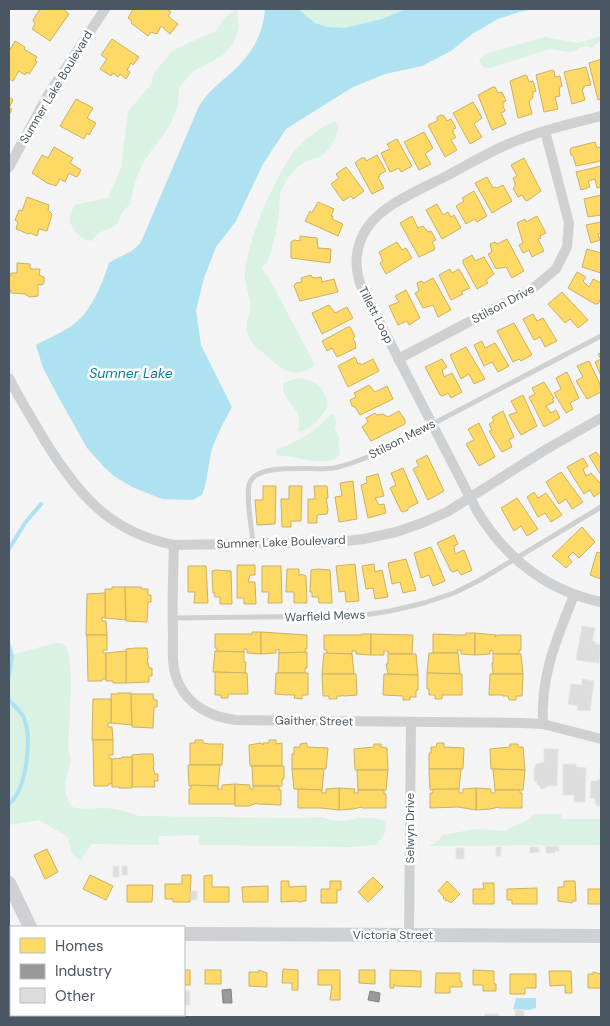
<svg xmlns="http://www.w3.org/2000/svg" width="610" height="1026" font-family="'DM Sans',sans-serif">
<rect width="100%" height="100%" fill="#f4f4f4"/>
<g fill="#d9f2e3">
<path d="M 237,9 L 239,28 L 233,44 L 222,56 L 192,72 L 179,88 C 180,122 159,137 143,163 C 136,176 132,190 131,204 C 124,209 120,213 119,222 C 110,232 101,227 92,241 C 79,239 75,232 69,221 L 74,205 L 108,198 L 121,168 L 128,111 L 151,85 L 154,73 L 173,50 L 216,31 L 224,18 Z"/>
<path d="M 298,9 L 406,9 C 380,20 344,37 316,23 C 309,20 303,14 298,9 Z"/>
<path d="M 601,36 L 601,41 L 591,48 L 587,46 L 580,47 C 572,57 561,49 550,49 L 490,68 L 483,67 L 479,61 L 481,57 L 488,53 L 545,37 L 579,43 Z"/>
<path d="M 335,121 L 339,126 C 336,140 330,151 318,158 C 302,158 283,180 280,195 C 279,201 280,208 279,214 C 277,228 273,248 268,260 C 267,264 263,265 262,269 L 269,278 L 315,365 C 301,376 288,375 275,363 C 267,355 255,348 250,339 C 242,326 251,316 250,302 C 249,292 244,283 245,273 C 247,240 277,171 298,147 C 308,137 322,126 335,121 Z"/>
<path d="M 298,378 C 315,380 326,387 328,406 C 322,416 311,431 298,432 C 298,428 300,423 299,419 C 297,406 281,398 283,383 Z"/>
<path d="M 331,414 L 335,415 L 336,423 L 335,428 L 339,438 L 338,443 L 340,454 C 330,467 308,460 293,457 C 288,456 282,456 277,455 L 276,453 L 277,449 C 298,442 316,431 331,414 Z"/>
<path d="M 55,643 C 60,643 63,643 66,647 C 75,661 69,728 68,748 L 71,760 L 65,783 L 66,796 L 72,807 C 83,810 93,808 104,808 C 116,808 128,812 139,816 L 299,818 L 323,817 L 330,820 L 344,821 L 358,818 L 374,818 L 385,821 C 388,832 383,837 376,845 L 352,847 L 199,845 L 199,835 L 159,836 L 159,845 L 91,844 L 81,861 L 72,854 L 68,837 L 39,820 L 9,825 L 9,659 L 15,654 Z"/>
<path d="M 534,814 L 561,814 L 562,819 L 601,819 L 601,845 L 429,846 L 439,840 L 442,835 L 476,829 L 504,831 L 528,820 Z"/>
</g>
<g fill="#aee2f0">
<path d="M 265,9 L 298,9 L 315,23 L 328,27 L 344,28 L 382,19 L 406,9 L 534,9 L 519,12 L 498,19 L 472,34 L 451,51 L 422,66 L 385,74 L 353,87 L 286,129 L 263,164 L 236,221 L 216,247 L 204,278 L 196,310 L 201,345 L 232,407 C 225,420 217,434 212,449 C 208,464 208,480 202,495 L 193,500 L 162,499 L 132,487 L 114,476 L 104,467 L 87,448 L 59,398 L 43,368 L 36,345 C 47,339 64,332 74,324 C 92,310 102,284 109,263 C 122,254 129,256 141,242 L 199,106 C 208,92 219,83 231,73 C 251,55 263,36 265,9 Z"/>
<path d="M 516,998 L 536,998 L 536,1008 L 529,1010 L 513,1009 Z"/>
</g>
<g fill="#ffd966" stroke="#c9b264">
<path d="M 40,9 L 63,9 L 69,14 L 50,41 L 32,29 L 35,24 L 33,20 Z"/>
<path d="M 133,9 L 167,9 L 171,12 L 168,16 L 178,24 L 170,34 L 161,26 L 157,34 L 151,32 L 148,36 L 131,23 L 132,21 L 128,18 Z"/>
<path d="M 112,39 L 139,57 L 133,65 L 131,63 L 127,70 L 130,72 L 126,79 L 120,74 L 118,77 L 113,73 L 111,76 L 100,69 L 107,59 L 101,55 Z"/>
<path d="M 15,41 L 25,47 L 24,49 L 37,57 L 35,60 L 37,62 L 29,74 L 27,72 L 25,75 L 19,71 L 13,81 L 9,79 L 9,51 Z"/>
<path d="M 601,58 L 601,99 L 598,100 L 589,63 L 599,60 Z"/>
<path d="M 586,67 L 591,85 L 584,86 L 584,88 L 582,89 L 585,100 L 572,104 L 564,72 Z"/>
<path d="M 552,70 L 554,71 L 555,77 L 560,76 L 562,86 L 560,87 L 559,90 L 560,96 L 555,97 L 558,109 L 544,112 L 536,75 Z"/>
<path d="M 525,75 L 527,76 L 529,82 L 533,81 L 536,91 L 533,92 L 533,97 L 529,102 L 532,114 L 518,118 L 510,81 Z"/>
<path d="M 493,87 L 495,87 L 498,93 L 502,92 L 506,101 L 503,102 L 503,106 L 505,111 L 501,113 L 506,124 L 492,130 L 478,95 Z"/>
<path d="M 9,97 L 13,100 L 9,108 L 12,109 L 9,115 Z"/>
<path d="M 76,99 L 93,108 L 87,118 L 96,123 L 89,135 L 87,133 L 84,139 L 60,126 Z"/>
<path d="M 473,102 L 482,118 L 474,124 L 482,137 L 470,144 L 453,113 Z"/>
<path d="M 441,115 L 444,116 L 447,121 L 451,119 L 456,128 L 453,129 L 453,133 L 456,137 L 451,140 L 457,150 L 445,157 L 428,125 L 437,121 L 437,117 Z"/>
<path d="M 424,132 L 433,148 L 425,154 L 431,164 L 419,170 L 404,142 Z"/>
<path d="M 397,139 L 412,166 L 401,172 L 399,168 L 390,172 L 381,153 L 390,149 L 387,144 Z"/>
<path d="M 595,142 L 597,148 L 601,147 L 601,161 L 576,166 L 573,156 L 571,155 L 570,151 L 571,148 Z"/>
<path d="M 54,147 L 73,158 L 70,163 L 81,170 L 78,176 L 76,177 L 69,173 L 65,182 L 60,179 L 56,186 L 47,183 L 32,173 L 42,155 L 48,158 Z"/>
<path d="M 377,155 L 386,171 L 379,175 L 380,176 L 378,177 L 384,188 L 372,194 L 355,163 L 361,158 L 365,158 L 366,161 Z"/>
<path d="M 524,158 L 541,191 L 527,201 L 525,200 L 522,195 L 518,197 L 513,188 L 515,186 L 515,183 L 513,178 L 517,176 L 511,165 Z"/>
<path d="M 601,166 L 601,187 L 597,188 L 595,179 L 588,181 L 590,187 L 581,190 L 576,172 Z"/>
<path d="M 346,167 L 364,191 L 353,199 L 351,196 L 343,201 L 331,184 L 339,178 L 336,174 Z"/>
<path d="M 487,177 L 493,188 L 495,187 L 497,188 L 503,185 L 512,201 L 492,213 L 475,183 Z"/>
<path d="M 474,191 L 487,216 L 477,222 L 475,219 L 466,224 L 456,206 L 464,201 L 462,198 Z"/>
<path d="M 601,195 L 601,215 L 588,217 L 584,199 Z"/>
<path d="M 27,197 L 49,205 L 48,210 L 52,214 L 47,231 L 39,229 L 37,236 L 30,233 L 28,234 L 16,229 L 18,222 L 15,220 L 19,210 L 22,211 Z"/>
<path d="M 318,202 L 334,209 L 331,216 L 333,216 L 332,219 L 343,224 L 338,236 L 305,221 L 310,211 L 312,213 Z"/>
<path d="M 437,204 L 443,215 L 448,212 L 451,217 L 454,215 L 461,228 L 442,239 L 426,210 Z"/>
<path d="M 412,216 L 418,228 L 423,226 L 428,232 L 431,231 L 436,240 L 432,242 L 435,248 L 434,250 L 419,257 L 400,223 Z"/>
<path d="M 537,216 L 546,233 L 540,236 L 541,238 L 538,239 L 544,251 L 532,257 L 529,250 L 523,253 L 519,245 L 523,243 L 517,223 L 525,219 L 526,222 Z"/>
<path d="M 601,222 L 601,233 L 598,234 L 600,240 L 591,243 L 586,225 Z"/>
<path d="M 300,236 L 317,238 L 318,248 L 331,249 L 330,263 L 291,258 L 291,242 L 294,240 L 300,241 Z"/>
<path d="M 507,239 L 524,271 L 512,278 L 506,267 L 496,269 L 488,254 L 492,252 L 490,244 L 495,242 L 497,244 Z"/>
<path d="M 397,242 L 402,250 L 406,248 L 412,258 L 386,274 L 380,263 L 383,261 L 379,252 Z"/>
<path d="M 587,249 L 601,253 L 601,273 L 582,267 Z"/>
<path d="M 472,255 L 475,261 L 484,257 L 494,274 L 486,280 L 488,283 L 477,289 L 463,263 L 463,260 Z"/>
<path d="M 17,263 L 30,264 L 30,269 L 40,269 L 39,275 L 44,277 L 44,283 L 42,285 L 38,284 L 38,296 L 30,297 L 26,295 L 26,294 L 11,293 L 11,290 L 9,290 L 9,276 L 11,276 L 11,273 L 17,273 Z"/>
<path d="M 450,269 L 452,273 L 459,269 L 470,288 L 461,292 L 463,294 L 451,300 L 439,275 Z"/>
<path d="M 577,272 L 586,277 L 583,281 L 589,287 L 593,279 L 601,283 L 601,298 L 598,304 L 595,304 L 568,288 Z"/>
<path d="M 311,275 L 312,277 L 315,278 L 321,277 L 322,282 L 334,279 L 338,292 L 300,301 L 294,286 L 296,283 L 302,282 L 301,278 Z"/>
<path d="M 433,278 L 451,310 L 438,317 L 433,305 L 423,308 L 415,293 L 419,291 L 417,283 L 421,281 L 424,283 Z"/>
<path d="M 406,290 L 420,318 L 409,325 L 407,321 L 398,325 L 389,306 L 399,302 L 395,296 Z"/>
<path d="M 562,292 L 588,320 L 578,328 L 570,319 L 565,323 L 548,304 Z"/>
<path d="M 329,305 L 335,313 L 347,307 L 353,318 L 322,334 L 312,313 Z"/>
<path d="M 533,314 L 537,321 L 543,318 L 557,341 L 545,347 L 540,337 L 534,340 L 523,319 Z"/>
<path d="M 514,323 L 532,355 L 521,361 L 519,359 L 513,362 L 497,331 Z"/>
<path d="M 348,327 L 350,327 L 355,336 L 353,339 L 355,342 L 356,348 L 337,357 L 332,348 L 327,351 L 322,341 Z"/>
<path d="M 482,341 L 485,348 L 495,343 L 509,366 L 498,372 L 492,362 L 484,366 L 474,345 Z"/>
<path d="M 466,347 L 485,379 L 474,384 L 469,374 L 461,379 L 450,355 Z"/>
<path d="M 601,353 L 601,376 L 595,362 L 601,359 L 598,354 Z"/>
<path d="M 355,357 L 358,364 L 360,363 L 361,365 L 373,359 L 379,371 L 348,387 L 338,366 Z"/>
<path d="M 442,359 L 447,367 L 442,370 L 444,377 L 452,373 L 462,392 L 451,398 L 448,393 L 443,396 L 440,395 L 425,367 Z"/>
<path d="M 589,361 L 600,384 L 601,392 L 587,399 L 576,381 L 583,377 L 577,366 Z"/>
<path d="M 567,372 L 579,398 L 570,403 L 573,409 L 566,413 L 554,393 L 561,389 L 556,378 Z"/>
<path d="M 544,382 L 554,398 L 552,399 L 554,402 L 546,406 L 551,413 L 556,410 L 560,418 L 544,427 L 529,397 L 535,394 L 532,388 Z"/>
<path d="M 369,385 L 375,392 L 387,386 L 393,399 L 360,415 L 355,407 L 352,406 L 350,400 L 356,397 L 354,393 Z"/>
<path d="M 523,395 L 537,426 L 521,435 L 509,415 L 517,412 L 511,401 Z"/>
<path d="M 399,411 L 405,420 L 405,424 L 371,441 L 362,427 L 368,422 L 366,418 L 375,413 L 377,415 L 383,414 L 388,417 Z"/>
<path d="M 503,411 L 514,437 L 509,440 L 512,447 L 502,452 L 489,431 L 492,430 L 489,424 L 494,421 L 492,417 Z"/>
<path d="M 479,423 L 495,457 L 479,466 L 466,444 L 474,440 L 468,429 Z"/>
<path d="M 596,452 L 601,458 L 601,475 L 589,456 Z"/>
<path d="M 427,455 L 444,491 L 428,500 L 413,469 L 419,466 L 416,461 Z"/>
<path d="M 583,458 L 588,466 L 583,469 L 586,476 L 591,473 L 601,484 L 601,492 L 594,497 L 590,490 L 584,494 L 567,467 Z"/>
<path d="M 403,468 L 418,503 L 408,508 L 408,510 L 403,512 L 401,511 L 390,488 L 396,485 L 391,473 Z"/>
<path d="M 561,472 L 583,502 L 572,509 L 566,499 L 559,504 L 546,482 Z"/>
<path d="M 378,474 L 384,496 L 375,498 L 379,505 L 384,504 L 386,513 L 368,518 L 361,485 L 367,483 L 366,477 Z"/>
<path d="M 353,481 L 357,519 L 339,522 L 335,497 L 342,496 L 340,483 Z"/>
<path d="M 263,486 L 276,486 L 275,524 L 257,525 L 255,500 L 263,500 Z"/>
<path d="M 289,486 L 302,486 L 301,521 L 291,521 L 291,527 L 282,527 L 281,499 L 289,499 Z"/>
<path d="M 314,486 L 327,486 L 328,498 L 326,498 L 328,510 L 327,514 L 317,515 L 317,523 L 308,523 L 308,499 L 315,499 Z"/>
<path d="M 534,492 L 538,498 L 546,493 L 562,515 L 551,522 L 545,513 L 538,517 L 527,497 Z"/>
<path d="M 517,498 L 538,529 L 527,536 L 521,526 L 514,531 L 501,508 Z"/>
<path d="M 582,527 L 595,542 L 579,558 L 573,552 L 568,557 L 572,562 L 566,568 L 552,556 Z"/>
<path d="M 454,535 L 458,544 L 454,546 L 455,554 L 464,550 L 472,570 L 461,575 L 458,570 L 453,572 L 451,571 L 437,543 Z"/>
<path d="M 431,547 L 445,581 L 433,586 L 429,575 L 421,578 L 414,553 Z"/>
<path d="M 597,552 L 601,553 L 601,579 L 590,575 Z"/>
<path d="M 406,559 L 416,590 L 403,593 L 400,582 L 392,584 L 388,563 Z"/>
<path d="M 355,564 L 359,601 L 346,602 L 345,591 L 339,592 L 336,566 Z"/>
<path d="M 374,564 L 375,572 L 382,570 L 388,597 L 375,599 L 373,588 L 366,589 L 362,566 Z"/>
<path d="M 237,565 L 255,565 L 255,575 L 250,575 L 248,582 L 255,582 L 256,604 L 244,604 L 244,598 L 237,598 Z"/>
<path d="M 188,566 L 206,566 L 208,603 L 194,603 L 195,592 L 188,592 Z"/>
<path d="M 262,566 L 281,566 L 282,603 L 268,603 L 269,592 L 262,592 Z"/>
<path d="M 287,569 L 299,569 L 299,576 L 301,574 L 306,576 L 307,603 L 294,603 L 294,592 L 286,592 Z"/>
<path d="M 318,569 L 330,570 L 332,603 L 319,603 L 318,597 L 312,597 L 312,592 L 310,592 L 311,570 Z"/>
<path d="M 216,570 L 231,571 L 232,604 L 220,604 L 220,597 L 215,597 L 214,592 L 213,593 L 212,571 Z"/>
<path d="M 112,587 L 125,587 L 126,620 L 105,618 L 105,589 L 112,589 Z"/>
<path d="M 125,587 L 141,587 L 141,589 L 148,589 L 148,595 L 151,595 L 151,602 L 148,602 L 147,622 L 126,621 Z"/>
<path d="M 105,593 L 105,618 L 102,617 L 102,621 L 106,621 L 107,635 L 86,635 L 87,594 Z"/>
<path d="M 252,632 L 261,632 L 261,654 L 247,653 L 247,649 L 244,649 L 244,652 L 217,652 L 217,648 L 215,648 L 215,634 L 252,634 Z"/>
<path d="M 261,632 L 307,635 L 307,649 L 305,649 L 305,653 L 279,653 L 279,649 L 276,650 L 276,653 L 261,654 Z"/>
<path d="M 466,633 L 475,633 L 475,655 L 461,654 L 461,650 L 457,650 L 458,653 L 433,653 L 433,634 L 457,635 L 466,635 Z"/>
<path d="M 475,633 L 496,635 L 495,637 L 497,635 L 521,635 L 521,650 L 519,650 L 519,654 L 493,654 L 493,651 L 490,650 L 490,654 L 475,655 Z"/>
<path d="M 361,634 L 371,634 L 371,655 L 356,654 L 356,651 L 352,651 L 352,654 L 327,654 L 327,650 L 324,650 L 324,635 L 361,635 Z"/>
<path d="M 371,634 L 413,635 L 412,654 L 388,654 L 388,651 L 384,651 L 384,655 L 371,655 Z"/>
<path d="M 86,635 L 107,635 L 107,650 L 103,650 L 103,653 L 106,653 L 106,679 L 102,679 L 102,681 L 88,681 L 87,636 Z"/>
<path d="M 136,648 L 147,648 L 148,657 L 147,663 L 148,663 L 149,668 L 152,668 L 152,676 L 149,676 L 149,682 L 126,683 L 126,649 Z"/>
<path d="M 126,651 L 126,683 L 113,683 L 113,681 L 106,681 L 106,653 Z"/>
<path d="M 215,651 L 244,652 L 244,662 L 246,662 L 245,673 L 213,672 Z"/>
<path d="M 307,652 L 307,668 L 305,668 L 305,673 L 278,673 L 279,653 Z"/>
<path d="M 324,653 L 352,654 L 354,674 L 322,674 Z"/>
<path d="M 429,653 L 458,653 L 460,674 L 427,673 Z"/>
<path d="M 388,654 L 416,654 L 418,675 L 388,674 L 386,664 L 388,664 Z"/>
<path d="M 493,654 L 521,654 L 523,674 L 493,674 L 492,663 L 493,663 Z"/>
<path d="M 215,672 L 247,673 L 248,694 L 228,694 L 228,698 L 221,698 L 221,695 L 215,695 Z"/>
<path d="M 276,673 L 308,673 L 308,695 L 302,695 L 302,699 L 294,698 L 295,695 L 289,695 L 289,694 L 287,695 L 275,694 Z"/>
<path d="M 427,673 L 462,674 L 462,695 L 442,695 L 442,699 L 435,699 L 435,695 L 429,695 L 429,689 L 427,689 Z"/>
<path d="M 322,674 L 356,674 L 357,695 L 344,696 L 342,695 L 342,696 L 337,696 L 337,699 L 329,699 L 329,696 L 323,696 Z"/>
<path d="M 384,674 L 418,675 L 418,690 L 416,690 L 416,697 L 410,697 L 410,700 L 403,700 L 403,696 L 383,695 Z"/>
<path d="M 490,674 L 523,674 L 522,696 L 516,696 L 516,700 L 509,700 L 508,696 L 503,696 L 503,695 L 489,695 Z"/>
<path d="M 118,693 L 131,693 L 132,725 L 111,723 L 111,694 L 118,694 Z"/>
<path d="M 131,694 L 153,694 L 154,700 L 157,700 L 157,707 L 154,707 L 153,728 L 132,727 Z"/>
<path d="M 93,699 L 111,699 L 111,723 L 108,723 L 108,727 L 112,727 L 113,740 L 92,740 Z"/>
<path d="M 92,740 L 113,740 L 113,755 L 109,755 L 109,758 L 112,759 L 112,784 L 108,784 L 108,786 L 94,786 L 93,741 Z"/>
<path d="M 195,740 L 203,740 L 203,743 L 209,744 L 223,744 L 222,765 L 190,765 L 190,743 L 195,743 Z"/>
<path d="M 269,740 L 276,740 L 276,744 L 282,743 L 282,766 L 250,766 L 249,745 L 261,743 L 263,745 L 263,743 L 269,743 Z"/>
<path d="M 307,743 L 307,747 L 328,748 L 326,769 L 292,769 L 292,754 L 294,754 L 294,747 L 300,747 L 300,744 Z"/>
<path d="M 437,743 L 444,743 L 444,747 L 464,748 L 463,769 L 429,769 L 429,753 L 431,753 L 431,747 L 436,747 Z"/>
<path d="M 374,744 L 381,744 L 381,747 L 387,748 L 388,770 L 355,770 L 354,749 L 374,747 Z"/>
<path d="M 510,744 L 518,744 L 518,747 L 523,747 L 525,770 L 491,769 L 490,749 L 510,747 Z"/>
<path d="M 142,754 L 153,754 L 154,766 L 153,768 L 155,774 L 158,774 L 158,781 L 154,781 L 155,787 L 132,787 L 132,755 Z"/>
<path d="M 122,757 L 132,757 L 132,788 L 119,788 L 119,787 L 112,787 L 112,759 L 122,758 Z"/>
<path d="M 188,765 L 220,765 L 218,786 L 189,786 Z"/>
<path d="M 252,766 L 284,766 L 284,779 L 282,779 L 282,786 L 253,786 Z"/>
<path d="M 292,769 L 324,769 L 322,790 L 294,789 Z"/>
<path d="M 429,769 L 461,769 L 459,789 L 430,790 Z"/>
<path d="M 493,769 L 525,770 L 523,790 L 495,790 Z"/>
<path d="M 357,770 L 388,770 L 386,790 L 358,790 Z"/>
<path d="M 235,784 L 235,804 L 189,804 L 189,789 L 191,789 L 191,785 L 218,786 L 218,789 L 222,789 L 222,785 Z"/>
<path d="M 235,784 L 250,785 L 250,789 L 253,789 L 253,786 L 279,786 L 279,790 L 281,790 L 281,805 L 257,804 L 257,803 L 249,806 L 235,806 Z"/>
<path d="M 339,788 L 355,789 L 354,793 L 358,793 L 358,790 L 384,790 L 384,794 L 386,794 L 386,808 L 362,808 L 362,807 L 353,809 L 339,810 Z"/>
<path d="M 339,788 L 339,810 L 321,808 L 298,808 L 298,789 L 322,790 L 322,793 L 326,793 L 326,789 Z"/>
<path d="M 476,788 L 491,789 L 491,793 L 495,793 L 495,790 L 520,790 L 520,793 L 522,793 L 522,808 L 499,808 L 499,807 L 490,809 L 476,810 Z"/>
<path d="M 476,788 L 476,810 L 458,807 L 430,808 L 430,793 L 433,793 L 433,789 L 459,789 L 459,793 L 463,793 L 463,789 Z"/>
<path d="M 47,849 L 58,872 L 45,879 L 34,855 Z"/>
<path d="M 90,875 L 113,886 L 106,900 L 83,889 Z"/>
<path d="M 182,875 L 191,875 L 190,902 L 173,902 L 173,899 L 165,899 L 165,884 L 182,884 Z"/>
<path d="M 212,875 L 212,887 L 229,887 L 229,902 L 204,902 L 204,876 Z"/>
<path d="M 373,877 L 383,887 L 368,902 L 358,892 Z"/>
<path d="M 281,881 L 289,881 L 289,887 L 306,886 L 306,901 L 302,901 L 302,902 L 298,902 L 298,901 L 281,902 Z"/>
<path d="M 330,881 L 341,881 L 341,890 L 337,890 L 337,903 L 321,903 L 321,889 L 330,889 Z"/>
<path d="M 447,881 L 460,894 L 451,903 L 447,900 L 446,901 L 443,898 L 444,897 L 438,891 Z"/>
<path d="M 564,881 L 575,881 L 576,901 L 572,901 L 572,903 L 558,901 L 558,887 L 564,887 Z"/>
<path d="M 483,883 L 494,883 L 494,904 L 473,904 L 473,889 L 484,889 Z"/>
<path d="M 127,885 L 153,885 L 152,902 L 127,902 Z"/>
<path d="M 268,886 L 268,902 L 243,902 L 242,887 Z"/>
<path d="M 537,888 L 537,904 L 512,904 L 512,900 L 507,900 L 507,889 Z"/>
<rect x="588" y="889" width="13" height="15"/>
<path d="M 283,969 L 298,970 L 298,990 L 292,990 L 292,983 L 282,983 Z"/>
<rect x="184" y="970" width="6" height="15"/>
<rect x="205" y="970" width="16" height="14"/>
<path d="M 259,970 L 267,973 L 267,987 L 249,986 L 249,972 L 259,972 Z"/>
<path d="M 318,970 L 340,970 L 340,1000 L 330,1000 L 332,985 L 318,985 Z"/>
<path d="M 359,970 L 375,970 L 375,984 L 359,983 Z"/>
<path d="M 390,970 L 421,971 L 421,987 L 396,986 L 394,984 L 394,988 L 390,988 Z"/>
<path d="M 473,970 L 494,971 L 494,984 L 496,984 L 496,991 L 483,991 L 483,985 L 473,985 Z"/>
<path d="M 549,971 L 571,971 L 572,993 L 565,993 L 565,985 L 550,986 Z"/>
<path d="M 593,972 L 601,974 L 601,988 L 588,988 L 588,974 L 593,974 Z"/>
<path d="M 436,973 L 460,973 L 460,981 L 462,982 L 462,987 L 450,987 L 450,993 L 435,993 Z"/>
<path d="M 510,974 L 536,974 L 536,988 L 525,988 L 525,994 L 510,994 Z"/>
<path d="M 113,1015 L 130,1015 L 131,1017 L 136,1015 L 137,1017 L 114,1017 Z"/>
</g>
<g fill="#999" stroke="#818588">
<path d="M 231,989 L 232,1003 L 223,1003 L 222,990 Z"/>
<path d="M 370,991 L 380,993 L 379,1002 L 368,1000 Z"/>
</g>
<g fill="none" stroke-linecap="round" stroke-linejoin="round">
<g stroke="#aee2f0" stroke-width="4">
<path d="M 9,549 L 25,523 L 41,504"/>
<path d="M 9,645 L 12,657 L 9,676"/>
<path d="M 9,700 C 14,706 21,711 24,718 C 32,739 27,789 9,804"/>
</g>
</g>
<g fill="#ddddde" stroke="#e5e6e7">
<path d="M 582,626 L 595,628 L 592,641 L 596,642 L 595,644 L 601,645 L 599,663 L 576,660 Z"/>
<path d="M 582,679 L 594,681 L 590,711 L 577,710 L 578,706 L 568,704 L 571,684 L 582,685 Z"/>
<path d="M 544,749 L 558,749 L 557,786 L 547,786 L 545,789 L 541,789 L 539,785 L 537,785 L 537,781 L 534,781 L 534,770 L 536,764 L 544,762 Z"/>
<path d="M 563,764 L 576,764 L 576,767 L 586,768 L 585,802 L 574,802 L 574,795 L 563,795 Z"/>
<path d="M 600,767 L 601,767 L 601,806 L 597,806 L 595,804 L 595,798 L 590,798 L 591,781 L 596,781 L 600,779 Z"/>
<path d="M 546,846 L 559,847 L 559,851 L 555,851 L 555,853 L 546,853 Z"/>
<rect x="496" y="847" width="5" height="9"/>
<path d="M 530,847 L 539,847 L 539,852 L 530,853 Z"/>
<rect x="456" y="848" width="8" height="11"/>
<rect x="113" y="866" width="6" height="11"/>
<path d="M 122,866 L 127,866 L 128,875 L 122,875 Z"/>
<rect x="191" y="891" width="6" height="9"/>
<rect x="184" y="991" width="6" height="14"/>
<rect x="515" y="1010" width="9" height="7"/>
<path d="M 485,1014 L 499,1014 L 499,1017 L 484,1017 Z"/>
</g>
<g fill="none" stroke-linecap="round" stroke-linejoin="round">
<g stroke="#ced0d2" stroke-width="5">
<path d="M 253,543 C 252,530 245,493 250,482 C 259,462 314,471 334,468 C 349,465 363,459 377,453 L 601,336"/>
<path d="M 173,618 L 358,616 L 390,611 L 424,603 L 454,593 L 480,580 L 601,507"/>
</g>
<g stroke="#ced0d2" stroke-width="10">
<path d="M 601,116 C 574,123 547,129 521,139 C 497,147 475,161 452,173 C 427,187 383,203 367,228 C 355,246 354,266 361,286 L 477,511 C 506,558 547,591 601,602"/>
<path d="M 9,167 L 48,95 L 105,9"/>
<path d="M 398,359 L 532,289 L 556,269 L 567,247 L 569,223 L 545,131"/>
<path d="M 9,378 C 20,400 33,420 45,441 C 78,494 109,532 174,545 L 336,542 L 364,539 L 396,532 L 422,523 L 447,512 L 545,450 L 601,418"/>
<path d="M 174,545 C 173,575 172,604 173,634 C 173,651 171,668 179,684 C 189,706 212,717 235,720 L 522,723 L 543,724 L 601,739"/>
<path d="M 543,724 C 540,676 557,638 574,595"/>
<path d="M 409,935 L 411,722"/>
<path d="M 9,969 L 11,967"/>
</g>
<g stroke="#ced0d4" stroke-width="14">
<path d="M 9,883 L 30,927"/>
<path d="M 184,934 L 601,936"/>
<path d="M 72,1015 L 73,1017"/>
</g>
</g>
<g text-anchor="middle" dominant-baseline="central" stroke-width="5" stroke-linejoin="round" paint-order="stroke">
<g font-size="12" fill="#4a5661" stroke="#fff">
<text transform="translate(56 87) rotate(-59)">Sumner Lake Boulevard</text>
<text transform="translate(503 304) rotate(-28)">Stilson Drive</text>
<text transform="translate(376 315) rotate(63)">Tillett Loop</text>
<text transform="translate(402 439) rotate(-27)">Stilson Mews</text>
<text transform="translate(281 542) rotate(-2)">Sumner Lake Boulevard</text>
<text transform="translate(325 616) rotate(-2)">Warfield Mews</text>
<text transform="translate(314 721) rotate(1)">Gaither Street</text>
<text transform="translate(410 828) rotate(-90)">Selwyn Drive</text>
<text x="393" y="935">Victoria Street</text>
</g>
<g font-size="14" font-style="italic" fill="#0c7c9b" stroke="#fff">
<text x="131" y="373">Sumner Lake</text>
</g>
</g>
<rect width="610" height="1026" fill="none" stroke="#4a5661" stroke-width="20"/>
<rect x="10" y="926" width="175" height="90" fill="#ffffff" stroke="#b7bbc0"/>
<rect x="20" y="938" width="25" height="15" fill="#ffd966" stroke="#b7bbc0"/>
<text x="55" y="951" font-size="15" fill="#4a5661">Homes</text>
<rect x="20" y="964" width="25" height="15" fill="#999999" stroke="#b7bbc0"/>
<text x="55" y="976" font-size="15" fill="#4a5661">Industry</text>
<rect x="20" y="988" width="25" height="15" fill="#ddddde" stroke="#b7bbc0"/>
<text x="55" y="1001" font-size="15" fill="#4a5661">Other</text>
</svg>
